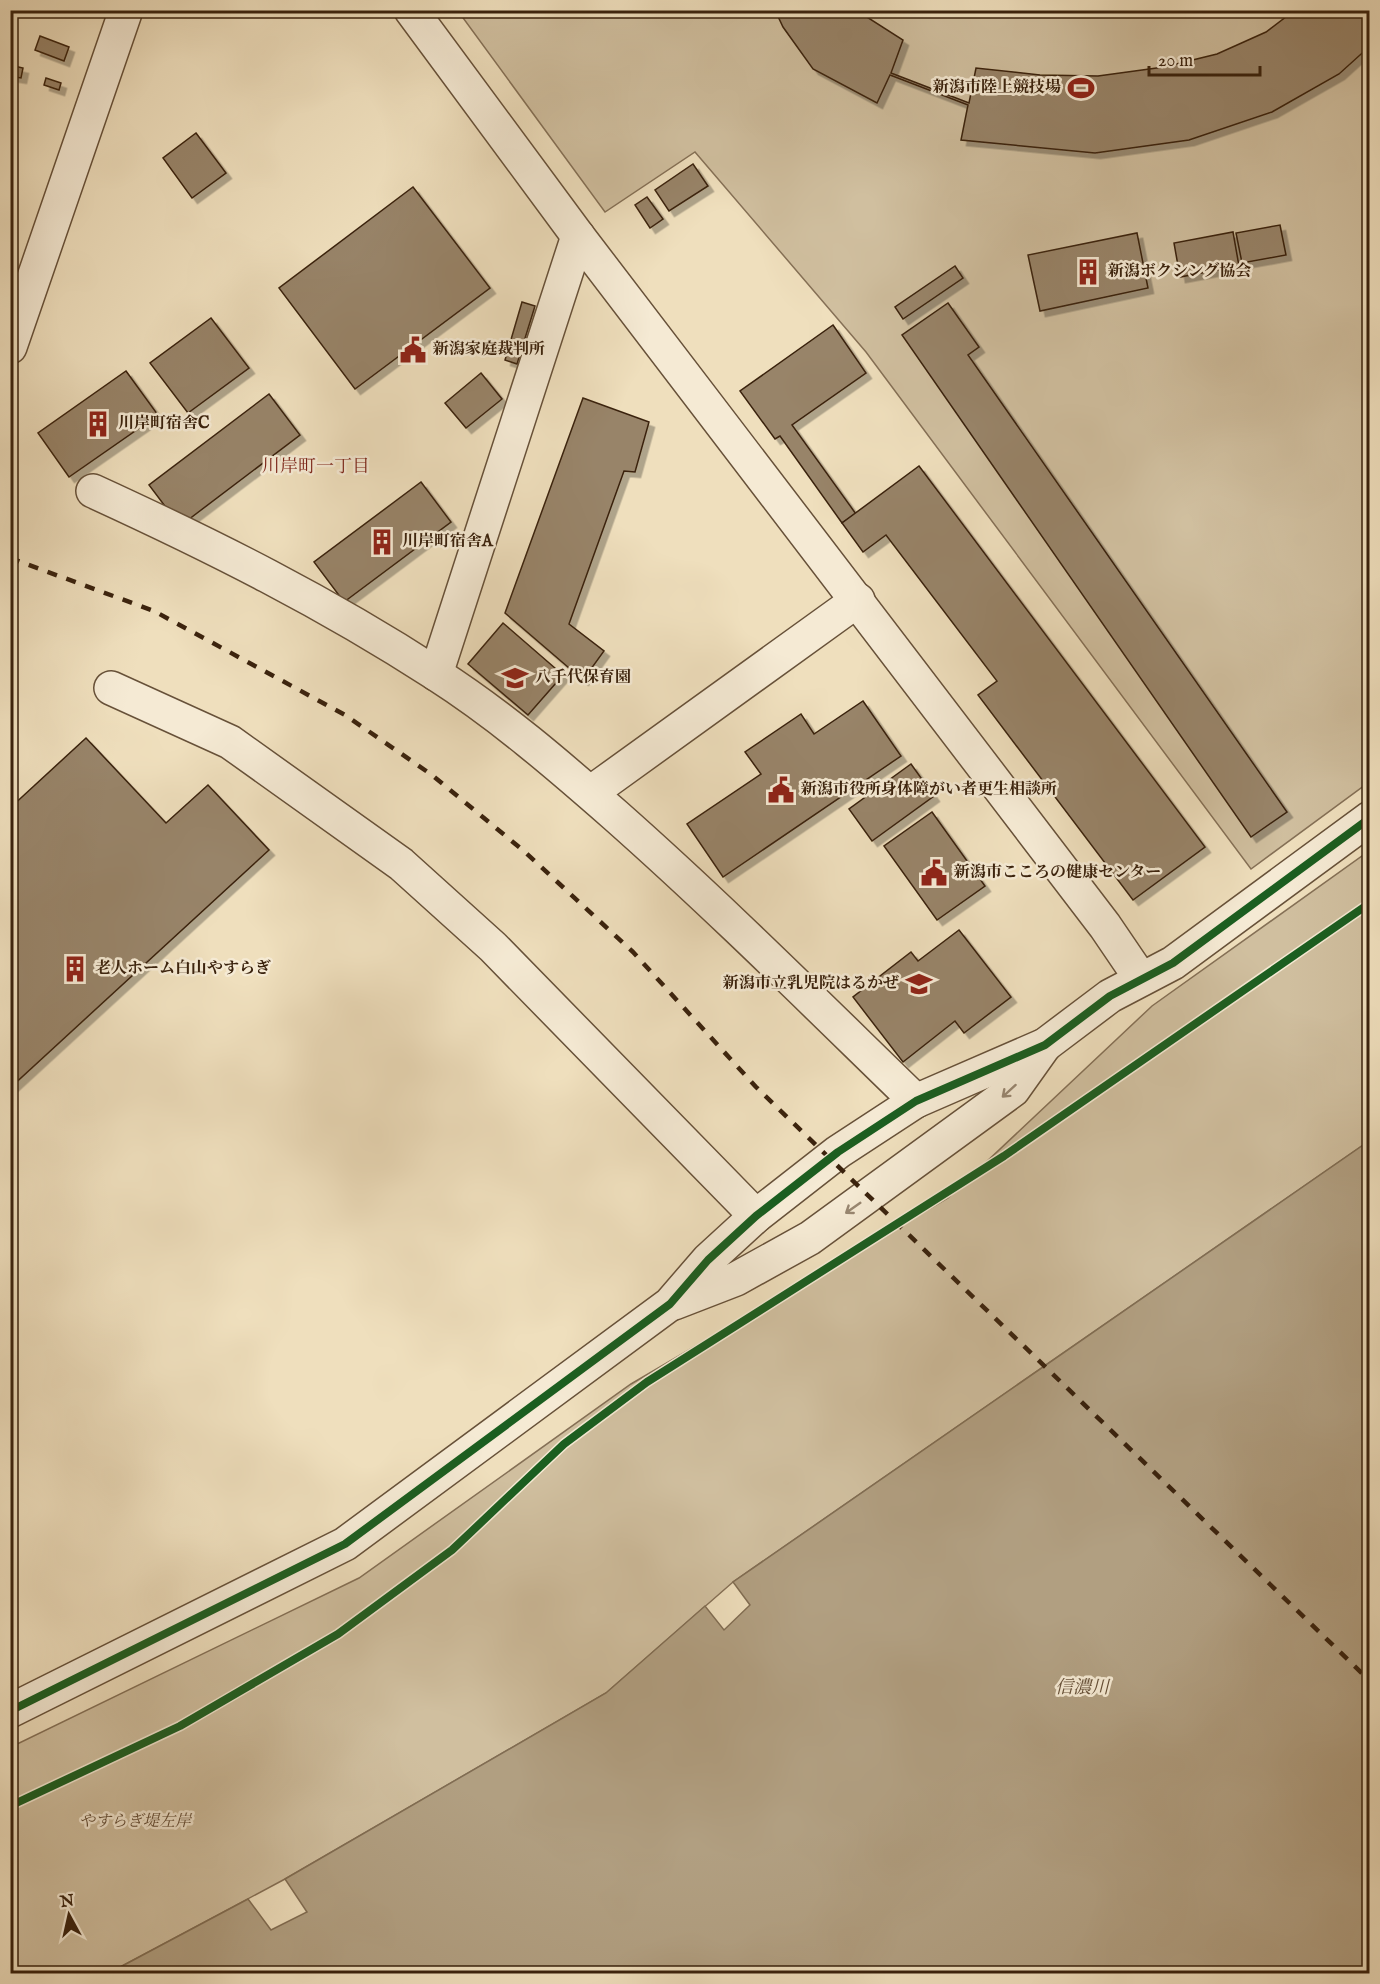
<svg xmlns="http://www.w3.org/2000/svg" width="1380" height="1984" font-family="'IM FELL English','Noto Serif JP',serif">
<defs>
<filter id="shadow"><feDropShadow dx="5.5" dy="5.5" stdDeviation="0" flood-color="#0004"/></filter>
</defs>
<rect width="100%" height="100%" fill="#efdfbd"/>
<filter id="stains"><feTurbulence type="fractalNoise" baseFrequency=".00333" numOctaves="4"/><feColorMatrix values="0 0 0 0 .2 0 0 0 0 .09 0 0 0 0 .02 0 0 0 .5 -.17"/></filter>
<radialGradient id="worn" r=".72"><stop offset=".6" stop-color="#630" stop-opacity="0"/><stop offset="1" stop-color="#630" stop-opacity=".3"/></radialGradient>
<g fill="#d0bf9f" stroke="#857056" stroke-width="1.5">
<path d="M 458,11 L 1369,11 L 1369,782 L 1251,869 L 866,352 L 695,152 L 605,212 Z"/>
<path d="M 1369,851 L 1369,1141 L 733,1582 L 606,1693 L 285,1879 L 109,1973 L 11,1974 L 11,1747 L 359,1578 L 631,1384 L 948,1198 L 1152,1006 Z"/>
</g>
<path fill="#b19f81" stroke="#816d53" stroke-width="1.5" d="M 1369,1141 L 1369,1973 L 109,1973 L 248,1899 L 271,1930 L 307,1912 L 285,1879 L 606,1693 L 705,1606 L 724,1630 L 750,1605 L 733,1582 Z"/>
<g fill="#988469" stroke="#3a220d" stroke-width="1.5" filter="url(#shadow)">
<path d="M 775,10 L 856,10 L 903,40 L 891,73 L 969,103 L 976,68 L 1040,75 L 1098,76 L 1164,67 L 1217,54 L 1266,32 L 1295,10 L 1370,10 L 1370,46 L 1339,74 L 1272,112 L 1189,140 L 1095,153 L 961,140 L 968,105 L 890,75 L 877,103 L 813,69 L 783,27 Z"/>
<path d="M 40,36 L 69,47 L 64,61 L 35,50 Z"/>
<path d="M 10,65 L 23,68 L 21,78 L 10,76 Z"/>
<path d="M 46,78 L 61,83 L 59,90 L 44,85 Z"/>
<path d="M 196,133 L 226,173 L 192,198 L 163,158 Z"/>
<path d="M 693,164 L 708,186 L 669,211 L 655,190 Z"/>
<path d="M 413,187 L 490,288 L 355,389 L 279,288 Z"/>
<path d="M 647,197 L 663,219 L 650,228 L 635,205 Z"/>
<path d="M 1280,225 L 1286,255 L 1242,263 L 1236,233 Z"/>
<path d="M 1233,232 L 1239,266 L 1180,277 L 1174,243 Z"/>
<path d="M 1137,233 L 1148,288 L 1040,311 L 1028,255 Z"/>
<path d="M 955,266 L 963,278 L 903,319 L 895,307 Z"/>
<path d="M 522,302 L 535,306 L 517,364 L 505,360 Z"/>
<path d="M 948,303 L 979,347 L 968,355 L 1287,812 L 1251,837 L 902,335 Z"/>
<path d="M 211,318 L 249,368 L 188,413 L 150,363 Z"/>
<path d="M 833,325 L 866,373 L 792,425 L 856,514 L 842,523 L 780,436 L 775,439 L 740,391 Z"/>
<path d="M 126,371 L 158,415 L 69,477 L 38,433 Z"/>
<path d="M 481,373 L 502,399 L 466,428 L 445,403 Z"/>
<path d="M 269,394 L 300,435 L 180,526 L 149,485 Z"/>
<path d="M 583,398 L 649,422 L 635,472 L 624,471 L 569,624 L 604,651 L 583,680 L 505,613 Z"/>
<path d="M 919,466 L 1205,847 L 1133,900 L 978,695 L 997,681 L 886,535 L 863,552 L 842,523 Z"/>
<path d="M 421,482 L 451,522 L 344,602 L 314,562 Z"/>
<path d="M 503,623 L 563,675 L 528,715 L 468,664 Z"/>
<path d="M 863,701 L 901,756 L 723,877 L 687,824 L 761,774 L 745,752 L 801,714 L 814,734 Z"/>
<path d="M 86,738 L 166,823 L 208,785 L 269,850 L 10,1088 L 10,808 Z"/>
<path d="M 911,764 L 934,796 L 872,841 L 849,809 Z"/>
<path d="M 932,812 L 985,886 L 937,920 L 884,846 Z"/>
<path d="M 959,930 L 1011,997 L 964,1033 L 955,1021 L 903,1062 L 853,997 L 911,952 L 918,961 Z"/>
</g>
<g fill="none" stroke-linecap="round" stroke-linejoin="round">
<g stroke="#675139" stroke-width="36">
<g id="minor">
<path d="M 411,10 L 578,236 L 1105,926 L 1141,979"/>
<path d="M 10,347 L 126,10"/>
<path d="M 93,491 C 213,546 325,602 436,674 C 500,715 558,765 615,815 C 719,907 817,1005 916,1101"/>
<path d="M 436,674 L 578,236"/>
<path d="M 111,688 L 230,742 L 401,864 L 493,947 L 756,1216"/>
<path d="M 600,786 L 858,600"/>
<path d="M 674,1303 L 736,1279 L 810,1238 L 1013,1090 L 1045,1045"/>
<path d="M 10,1711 L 345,1544 L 670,1304 L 708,1260 L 756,1216 L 838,1152 L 916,1101 L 1045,1045 L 1110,996 L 1173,963 L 1370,818"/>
</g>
</g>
<use href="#minor" stroke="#f5ead4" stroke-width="33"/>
<path stroke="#3a220d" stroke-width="4.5" stroke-dasharray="10 10" stroke-linecap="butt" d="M 10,558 L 154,611 L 345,715 L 432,775 L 525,852 L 633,952 L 756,1087 L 1370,1681"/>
<g stroke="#f5ead4" stroke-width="11">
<g id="cycleway">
<path d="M 10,1711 L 345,1544 L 670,1304 L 708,1260 L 756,1216 L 838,1152 L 916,1101 L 1045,1045 L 1110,996 L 1173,963 L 1370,818"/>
<path d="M 10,1806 L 180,1726 L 338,1634 L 452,1550 L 564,1444 L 647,1382 L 1004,1156 L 1370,903"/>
</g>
</g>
<use href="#cycleway" stroke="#1b5e20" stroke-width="8"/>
</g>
<defs><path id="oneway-shaft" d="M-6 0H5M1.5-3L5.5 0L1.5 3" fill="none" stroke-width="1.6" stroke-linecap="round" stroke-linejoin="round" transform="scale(1.5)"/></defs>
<g stroke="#988670">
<use href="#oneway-shaft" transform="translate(1009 1091) rotate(138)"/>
<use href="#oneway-shaft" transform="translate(853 1208) rotate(145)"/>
</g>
<defs>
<g id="stadium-bare" transform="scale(2.07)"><path d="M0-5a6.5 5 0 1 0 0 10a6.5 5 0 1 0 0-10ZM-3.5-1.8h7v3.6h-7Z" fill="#8f2418" stroke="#f5ead4" stroke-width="2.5" paint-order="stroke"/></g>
<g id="building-bare" transform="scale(2.07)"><path d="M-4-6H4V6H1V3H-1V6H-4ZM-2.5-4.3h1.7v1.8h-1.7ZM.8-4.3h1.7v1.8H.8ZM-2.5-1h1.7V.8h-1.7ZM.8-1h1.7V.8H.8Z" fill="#8f2418" stroke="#f5ead4" stroke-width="2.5" paint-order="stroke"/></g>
<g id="civic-bare" transform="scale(2.07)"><path d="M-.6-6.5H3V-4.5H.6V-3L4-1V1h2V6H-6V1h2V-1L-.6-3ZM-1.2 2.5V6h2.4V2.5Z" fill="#8f2418" stroke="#f5ead4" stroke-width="2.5" paint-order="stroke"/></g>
<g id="school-bare" transform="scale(2.07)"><path d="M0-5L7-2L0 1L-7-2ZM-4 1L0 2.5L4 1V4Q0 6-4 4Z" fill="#8f2418" stroke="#f5ead4" stroke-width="2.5" paint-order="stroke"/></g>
</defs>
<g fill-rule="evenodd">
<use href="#stadium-bare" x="1081" y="88"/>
<use href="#building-bare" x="1088" y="272"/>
<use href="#civic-bare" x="413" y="350"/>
<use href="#building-bare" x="98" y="424"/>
<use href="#building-bare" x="382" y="542"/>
<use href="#school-bare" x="515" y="678"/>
<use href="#civic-bare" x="781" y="790"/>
<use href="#civic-bare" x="934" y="873"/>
<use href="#building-bare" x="75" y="969"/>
<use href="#school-bare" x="919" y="984"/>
</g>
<g text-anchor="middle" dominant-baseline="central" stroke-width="5" stroke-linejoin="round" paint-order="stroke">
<g font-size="16" font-weight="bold" fill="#3a220d" stroke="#f5ead4" text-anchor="start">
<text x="1061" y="88" text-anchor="end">新潟市陸上競技場</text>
<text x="1108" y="272">新潟ボクシング協会</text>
<text x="433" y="350">新潟家庭裁判所</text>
<text x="118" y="424">川岸町宿舎C</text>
<text x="402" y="542">川岸町宿舎A</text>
<text x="535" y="678">八千代保育園</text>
<text x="801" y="790">新潟市役所身体障がい者更生相談所</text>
<text x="954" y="873">新潟市こころの健康センター</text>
<text x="95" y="969">老人ホーム白山やすらぎ</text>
<text x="899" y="984" text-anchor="end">新潟市立乳児院はるかぜ</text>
</g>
<g font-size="16" font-style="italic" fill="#604932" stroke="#f5ead4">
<text x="135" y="1822">やすらぎ堤左岸</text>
</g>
<g font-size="18" fill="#7a1f14" stroke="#f5ead4">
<text x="316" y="467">川岸町一丁目</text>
</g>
<g font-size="18" font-style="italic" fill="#644e36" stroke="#f5ead4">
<text x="1082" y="1688">信濃川</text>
</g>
</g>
<rect width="1380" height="1984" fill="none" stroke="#efdfbd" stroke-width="36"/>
<rect x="12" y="12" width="1356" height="1960" fill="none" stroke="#3a220d" stroke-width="3"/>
<rect x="18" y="18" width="1344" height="1948" fill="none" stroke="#3a220d" stroke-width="1.5"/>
<g transform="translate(69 1915) rotate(352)" stroke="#f5ead4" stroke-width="4.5" paint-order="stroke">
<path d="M0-4.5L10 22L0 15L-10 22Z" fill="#3a220d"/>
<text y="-9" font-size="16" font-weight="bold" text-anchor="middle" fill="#3a220d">N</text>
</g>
<path d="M1149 66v9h111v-9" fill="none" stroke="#3a220d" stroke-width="3"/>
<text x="1158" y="66" font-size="18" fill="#3a220d" stroke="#f5ead4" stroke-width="4.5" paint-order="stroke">20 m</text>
<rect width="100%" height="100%" filter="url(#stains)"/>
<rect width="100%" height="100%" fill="url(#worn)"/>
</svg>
